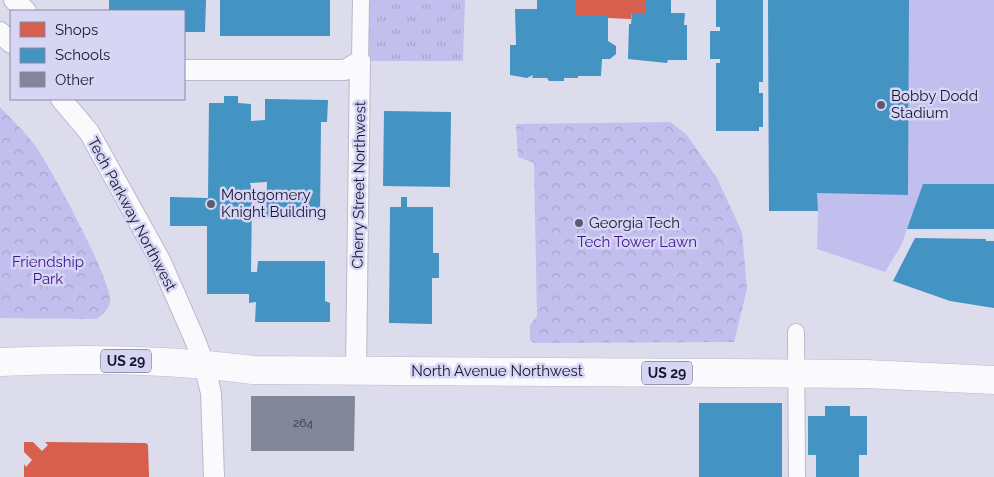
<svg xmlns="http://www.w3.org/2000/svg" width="994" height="477" font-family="Raleway,sans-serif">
<defs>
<pattern id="grass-tufts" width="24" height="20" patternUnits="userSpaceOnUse" patternTransform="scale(1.25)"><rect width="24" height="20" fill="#c2bfef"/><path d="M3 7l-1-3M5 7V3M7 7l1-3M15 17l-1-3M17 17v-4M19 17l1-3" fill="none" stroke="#a6a3cd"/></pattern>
<pattern id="park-crowns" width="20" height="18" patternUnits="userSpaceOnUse" patternTransform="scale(1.25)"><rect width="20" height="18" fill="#c2bfef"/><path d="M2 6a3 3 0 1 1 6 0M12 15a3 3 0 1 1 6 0" fill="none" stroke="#a6a3cd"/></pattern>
</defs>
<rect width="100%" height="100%" fill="#dcdced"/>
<path fill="url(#grass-tufts)" d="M 361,0 L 465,0 L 463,61 L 360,61 Z"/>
<g fill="url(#park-crowns)">
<path d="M 0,107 C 11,119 24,131 34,144 C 49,164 113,282 110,302 C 108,311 103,314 97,319 L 0,318 Z"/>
<path d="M 670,122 L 686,134 L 717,178 L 742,232 L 747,289 L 734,342 L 534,343 L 530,340 L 530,325 L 537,316 L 534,163 L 518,157 L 516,124 Z"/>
</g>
<path fill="#c2bfef" d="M 768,0 L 994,0 L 994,229 L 907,229 L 902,244 L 885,272 L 817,249 L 818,211 L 769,211 Z"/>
<g fill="#d6604d">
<path d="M 575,0 L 646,0 L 646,13 L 632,13 L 631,19 L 608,18 L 608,15 L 575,15 Z"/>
<path d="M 24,442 L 33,442 L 42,451 L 48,445 L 45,442 L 146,443 L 148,445 L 149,477 L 24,477 L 24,464 L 26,467 L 32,460 L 24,452 Z"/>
</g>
<g fill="#4393c3">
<path d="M 109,0 L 206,0 L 205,32 L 184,32 L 184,11 L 109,11 Z"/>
<rect x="220" y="0" width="110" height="36"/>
<path d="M 537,0 L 575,0 L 575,15 L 608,15 L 608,41 L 616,46 L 616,54 L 610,59 L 602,59 L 601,76 L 578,76 L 578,78 L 564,78 L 564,81 L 549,81 L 547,78 L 532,78 L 533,75 L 527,78 L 510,75 L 510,45 L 516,45 L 515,9 L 537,9 Z"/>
<path d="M 646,0 L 671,0 L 671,13 L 685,13 L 684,25 L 687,25 L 687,60 L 668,60 L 667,63 L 628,59 L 629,24 L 631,24 L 632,13 L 646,13 Z"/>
<path d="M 716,0 L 763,0 L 763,82 L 759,82 L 759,93 L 763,93 L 763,127 L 759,127 L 759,131 L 716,131 L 716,63 L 720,63 L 720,59 L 710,59 L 710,31 L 720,31 L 720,27 L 716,27 Z"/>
<path d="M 768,0 L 909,0 L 908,195 L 817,193 L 818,211 L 769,211 Z"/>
<path d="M 224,96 L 238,96 L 238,103 L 251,104 L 251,121 L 265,120 L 265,99 L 328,100 L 327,122 L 321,122 L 320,218 L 266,217 L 267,182 L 250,183 L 252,191 L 257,191 L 257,199 L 252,199 L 251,272 L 257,272 L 258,261 L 325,261 L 325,301 L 330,303 L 330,322 L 255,322 L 256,302 L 249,303 L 249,294 L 207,294 L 207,226 L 170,226 L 170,197 L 208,198 L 209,103 L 224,103 Z"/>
<path d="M 384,111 L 451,112 L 450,187 L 383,186 Z"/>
<path d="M 923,184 L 994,184 L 994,229 L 907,229 Z"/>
<path d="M 401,197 L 407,197 L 407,207 L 433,207 L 433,253 L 439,253 L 439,278 L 432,278 L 432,324 L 389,323 L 390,207 L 401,207 Z"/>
<path d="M 915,238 L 986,239 L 986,241 L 994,241 L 994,308 L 950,301 L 893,281 Z"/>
<rect x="699" y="403" width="83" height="74"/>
<path d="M 825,406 L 850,406 L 850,416 L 867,416 L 867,455 L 859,455 L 859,477 L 816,477 L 816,455 L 808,455 L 808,416 L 825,416 Z"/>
</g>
<path fill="#828699" d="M 251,396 L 355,396 L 354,451 L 251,451 Z"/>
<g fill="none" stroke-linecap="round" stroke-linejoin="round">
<g stroke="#bab9ce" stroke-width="18">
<g id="minor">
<path d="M 360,61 L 361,0"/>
<path d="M 796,332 L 797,477"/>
</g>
</g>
<g stroke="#bab9ce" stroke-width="22">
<g id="tertiary">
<path d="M 14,0 L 26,11"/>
<path d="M 0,32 L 11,43"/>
<path d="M 184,70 L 345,70 L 360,61"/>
<path d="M 61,99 L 89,132 L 160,260 L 195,340 L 204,364 L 211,393 L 214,477"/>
<path d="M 356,371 L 360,61"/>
</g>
</g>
<g stroke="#bab9ce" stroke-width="29">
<path id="trunk" d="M 0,362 C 84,358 170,359 253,370 L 866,374 L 994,380"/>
</g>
<use href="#minor" stroke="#fafafc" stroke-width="16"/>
<use href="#tertiary" stroke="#fafafc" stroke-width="20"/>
<use href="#trunk" stroke="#fafafc" stroke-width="28"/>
</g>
<g fill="#5d5b73" stroke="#d6d5f4" stroke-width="2">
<circle cx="881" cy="105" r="5"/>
<circle cx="211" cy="204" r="5"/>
<circle cx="579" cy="223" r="5"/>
</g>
<g text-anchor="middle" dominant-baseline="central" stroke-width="5" stroke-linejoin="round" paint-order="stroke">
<g font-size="12" fill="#33324b">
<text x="303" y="423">264</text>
</g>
<g fill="#d6d5f4" stroke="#524f6c" stroke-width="1">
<rect x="101" y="349.5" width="50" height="23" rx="4"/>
<rect x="642" y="361.5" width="50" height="23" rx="4"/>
</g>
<g font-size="14" font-weight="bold" fill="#191631">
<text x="126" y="361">US 29</text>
<text x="667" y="373">US 29</text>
</g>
<g font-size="15" fill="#191631" stroke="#d6d5f4" text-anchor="start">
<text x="891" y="96">Bobby Dodd<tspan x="891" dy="17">Stadium</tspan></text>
<text x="221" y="195">Montgomery<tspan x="221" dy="17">Knight Building</tspan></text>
<text x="589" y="223">Georgia Tech</text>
</g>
<g font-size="15" fill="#191631" stroke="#d6d5f4">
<text transform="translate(359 185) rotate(-89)">Cherry Street Northwest</text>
<text transform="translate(132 214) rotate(62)">Tech Parkway Northwest</text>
<text x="497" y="371">North Avenue Northwest</text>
</g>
<g font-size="15" fill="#3e1796" stroke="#d6d5f4">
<text x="637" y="242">Tech Tower Lawn</text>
<text x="48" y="262">Friendship<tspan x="48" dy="17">Park</tspan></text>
</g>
</g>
<rect x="10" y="10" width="175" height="90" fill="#d6d5f4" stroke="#8a89a6"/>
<rect x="20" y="22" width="25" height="15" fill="#d6604d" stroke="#8a89a6"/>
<text x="55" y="35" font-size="15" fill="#191631">Shops</text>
<rect x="20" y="48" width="25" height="15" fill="#4393c3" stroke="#8a89a6"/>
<text x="55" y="60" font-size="15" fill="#191631">Schools</text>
<rect x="20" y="72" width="25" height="15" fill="#828699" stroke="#8a89a6"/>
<text x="55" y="85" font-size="15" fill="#191631">Other</text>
</svg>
